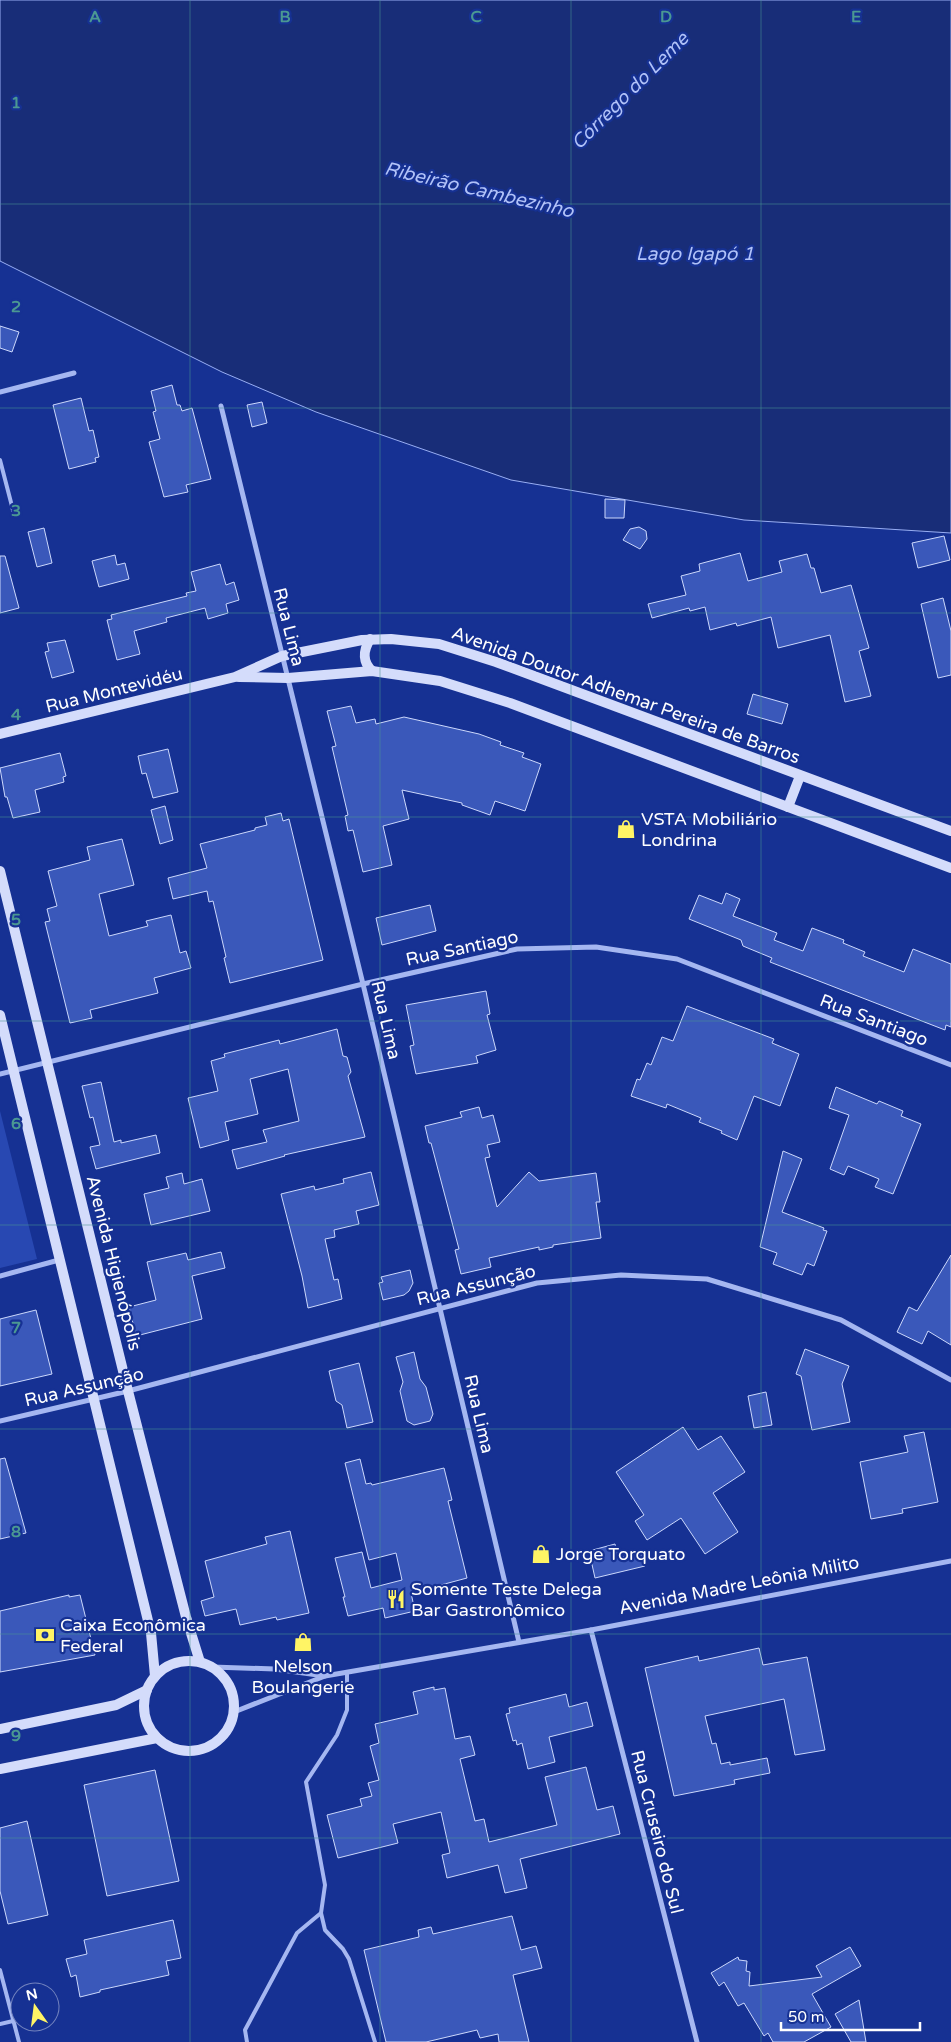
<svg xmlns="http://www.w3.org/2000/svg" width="951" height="2042" font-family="'Varela Round',sans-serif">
<rect width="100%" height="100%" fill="#163193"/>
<path fill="#2848b2" d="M 0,1111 L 37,1259 L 0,1268 Z"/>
<path fill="#182d78" stroke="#98aef3" d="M 0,0 L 951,0 L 951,533 L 744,520 L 511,480 L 316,412 L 222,372 L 0,261 Z"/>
<g fill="#3a58ba" stroke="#ccd8fc">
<path d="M 0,326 L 19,332 L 12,352 L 0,348 Z"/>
<path d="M 172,385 L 177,405 L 180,405 L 182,411 L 192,408 L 211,479 L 186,485 L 188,492 L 164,497 L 149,442 L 160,439 L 153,412 L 156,411 L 151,391 Z"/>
<path d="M 81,398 L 89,431 L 93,430 L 99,457 L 95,458 L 96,462 L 69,469 L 53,405 Z"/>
<path d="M 262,402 L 267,423 L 252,427 L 247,405 Z"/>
<path d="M 605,499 L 625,500 L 624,518 L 605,518 Z"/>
<path d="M 639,527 L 646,531 L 647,539 L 640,549 L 623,540 L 630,529 Z"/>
<path d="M 44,528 L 52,563 L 37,567 L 28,532 Z"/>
<path d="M 944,536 L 950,560 L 918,568 L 912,543 Z"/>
<path d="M 740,553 L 748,581 L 782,572 L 779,561 L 807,554 L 811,568 L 814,568 L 821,593 L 851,585 L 869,648 L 859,651 L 871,696 L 845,702 L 830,635 L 778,648 L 771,617 L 737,626 L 736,623 L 710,630 L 705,607 L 690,611 L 689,608 L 652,618 L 648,604 L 686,595 L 681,576 L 700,571 L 699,564 Z"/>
<path d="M 115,555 L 117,565 L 125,563 L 129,579 L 99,587 L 92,561 Z"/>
<path d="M 0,556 L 5,556 L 19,608 L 0,613 Z"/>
<path d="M 220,564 L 226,585 L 234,582 L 239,600 L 226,604 L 228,613 L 208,619 L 205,608 L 166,618 L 167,622 L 134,631 L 140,654 L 117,660 L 107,620 L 112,619 L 111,615 L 187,596 L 186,593 L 196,591 L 191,572 Z"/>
<path d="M 943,598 L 951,631 L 951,675 L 938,678 L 921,604 Z"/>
<path d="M 65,640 L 74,672 L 52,678 L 45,652 L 49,651 L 47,643 Z"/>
<path d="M 753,694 L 788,704 L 782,724 L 747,714 Z"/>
<path d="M 351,706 L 356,723 L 375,719 L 376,724 L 404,717 L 479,734 L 501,742 L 500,745 L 524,753 L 522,757 L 541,764 L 525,811 L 495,801 L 490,815 L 462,805 L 462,803 L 402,790 L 409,819 L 383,826 L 392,865 L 363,872 L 353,830 L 348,831 L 345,816 L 348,815 L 332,747 L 336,746 L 327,711 Z"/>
<path d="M 168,749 L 178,792 L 153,798 L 146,773 L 142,774 L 138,756 Z"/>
<path d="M 60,753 L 66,776 L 63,777 L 64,782 L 35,790 L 40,812 L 13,818 L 7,797 L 5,797 L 0,768 Z"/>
<path d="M 165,806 L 173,840 L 160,844 L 151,810 Z"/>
<path d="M 281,813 L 283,821 L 289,819 L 323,960 L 230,983 L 224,958 L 226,957 L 213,901 L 209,902 L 207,891 L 173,899 L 168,878 L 207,868 L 200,844 L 255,830 L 255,828 L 267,825 L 265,817 Z"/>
<path d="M 122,839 L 134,885 L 99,894 L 109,936 L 148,926 L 146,921 L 171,915 L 180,953 L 186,951 L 191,968 L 154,978 L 158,993 L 90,1010 L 92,1018 L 70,1023 L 45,922 L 50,921 L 47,909 L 57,906 L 48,871 L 90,860 L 87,847 Z"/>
<path d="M 726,893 L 740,899 L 733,916 L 777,933 L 774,940 L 803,951 L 812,928 L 844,940 L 843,943 L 865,952 L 863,956 L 904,972 L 913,949 L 951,964 L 951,1027 L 946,1025 L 945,1030 L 770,962 L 772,958 L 743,946 L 741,940 L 689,919 L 699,895 L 722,904 Z"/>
<path d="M 430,905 L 436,931 L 382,945 L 376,918 Z"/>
<path d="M 486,991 L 490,1014 L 487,1015 L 496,1050 L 476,1056 L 478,1063 L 416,1074 L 410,1046 L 414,1045 L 406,1005 Z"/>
<path d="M 687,1006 L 774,1039 L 772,1043 L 799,1054 L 780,1106 L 754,1096 L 737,1140 L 721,1133 L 722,1131 L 699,1122 L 701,1118 L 667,1104 L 666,1108 L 631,1096 L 637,1079 L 640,1080 L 647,1063 L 651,1065 L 662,1037 L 673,1041 Z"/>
<path d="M 337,1029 L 343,1056 L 347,1057 L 351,1072 L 348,1076 L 365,1137 L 284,1155 L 285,1156 L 237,1169 L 232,1150 L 267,1142 L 263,1130 L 299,1121 L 288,1069 L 250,1079 L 258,1114 L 225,1122 L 229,1140 L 200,1148 L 188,1098 L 218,1091 L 211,1061 L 225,1057 L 224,1054 L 279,1040 L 280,1044 Z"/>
<path d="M 101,1082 L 114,1142 L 121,1140 L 121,1143 L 156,1135 L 160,1153 L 96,1169 L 90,1147 L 100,1145 L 93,1117 L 90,1118 L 82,1086 Z"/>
<path d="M 836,1087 L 877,1104 L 879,1101 L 903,1111 L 901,1116 L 921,1124 L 893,1194 L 875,1187 L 879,1179 L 848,1166 L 844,1175 L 830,1169 L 849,1115 L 829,1108 Z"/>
<path d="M 479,1107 L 482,1118 L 493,1115 L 500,1142 L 487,1145 L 490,1157 L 485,1158 L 497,1207 L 529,1172 L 539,1181 L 596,1173 L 600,1202 L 596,1202 L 601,1238 L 553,1245 L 553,1247 L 539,1250 L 539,1247 L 489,1258 L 491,1267 L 461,1274 L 455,1250 L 459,1249 L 431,1143 L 429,1143 L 425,1126 L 462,1117 L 460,1112 Z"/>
<path d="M 783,1151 L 802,1159 L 782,1212 L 824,1228 L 823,1230 L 827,1231 L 814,1266 L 807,1263 L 802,1275 L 773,1264 L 777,1253 L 760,1247 Z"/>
<path d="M 371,1172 L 379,1205 L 356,1211 L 359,1224 L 334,1230 L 335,1237 L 325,1239 L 334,1280 L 338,1279 L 342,1299 L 308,1308 L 302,1276 L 281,1194 L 314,1186 L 315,1190 L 344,1183 L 343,1179 Z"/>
<path d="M 182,1173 L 184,1184 L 202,1179 L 210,1211 L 151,1225 L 144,1194 L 169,1188 L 166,1177 Z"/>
<path d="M 221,1252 L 225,1268 L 192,1276 L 202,1319 L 136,1336 L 129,1307 L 156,1300 L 147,1262 L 186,1253 L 188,1260 Z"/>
<path d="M 951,1255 L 951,1345 L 928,1331 L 922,1344 L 897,1332 L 909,1307 L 917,1311 Z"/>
<path d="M 410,1270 L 413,1283 L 409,1291 L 404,1295 L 383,1300 L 379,1283 L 383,1282 L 381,1277 Z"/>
<path d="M 36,1310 L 52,1374 L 0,1386 L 0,1319 Z"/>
<path d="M 805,1349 L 849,1366 L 842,1384 L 850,1422 L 812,1430 L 801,1376 L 796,1374 Z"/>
<path d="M 414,1352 L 420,1379 L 426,1387 L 433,1414 L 430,1421 L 414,1425 L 407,1421 L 400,1391 L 403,1382 L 396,1357 Z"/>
<path d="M 359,1363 L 373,1422 L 347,1428 L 342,1405 L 336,1401 L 329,1371 Z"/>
<path d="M 766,1392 L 772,1425 L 754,1428 L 748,1396 Z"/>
<path d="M 683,1427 L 698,1450 L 721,1436 L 745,1472 L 713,1493 L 738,1532 L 705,1554 L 681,1518 L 647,1540 L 635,1521 L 644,1515 L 616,1472 Z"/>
<path d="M 924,1432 L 938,1502 L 902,1509 L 903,1513 L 871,1519 L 860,1462 L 908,1452 L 904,1436 Z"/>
<path d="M 5,1458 L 26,1533 L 0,1539 L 0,1459 Z"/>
<path d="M 360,1459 L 366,1484 L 371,1483 L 372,1485 L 444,1468 L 452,1500 L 448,1501 L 467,1578 L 411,1593 L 415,1611 L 385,1618 L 383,1608 L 348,1616 L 343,1597 L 345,1597 L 335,1558 L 362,1552 L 371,1588 L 402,1580 L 396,1553 L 369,1560 L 345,1463 Z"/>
<path d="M 290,1531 L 309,1613 L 277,1620 L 276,1617 L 240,1625 L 236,1609 L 205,1616 L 201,1601 L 214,1597 L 205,1561 L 267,1544 L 265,1537 Z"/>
<path d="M 615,1544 L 618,1558 L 641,1552 L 645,1566 L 595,1578 L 589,1551 Z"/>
<path d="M 69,1595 L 69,1597 L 80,1595 L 95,1655 L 0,1672 L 0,1611 Z"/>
<path d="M 759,1648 L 763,1665 L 807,1657 L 825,1750 L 795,1755 L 784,1699 L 705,1716 L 712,1744 L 716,1743 L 721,1764 L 730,1762 L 730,1765 L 767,1758 L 770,1773 L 734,1780 L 735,1784 L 674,1796 L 645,1668 L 698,1656 L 699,1661 Z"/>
<path d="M 434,1687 L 434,1690 L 445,1688 L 455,1739 L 470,1736 L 475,1755 L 460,1759 L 475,1821 L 484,1819 L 489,1842 L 557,1825 L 545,1777 L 586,1767 L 597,1810 L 613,1806 L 620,1834 L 520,1859 L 527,1888 L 505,1893 L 498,1865 L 447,1878 L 442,1855 L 450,1853 L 441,1812 L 393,1824 L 398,1843 L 338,1858 L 327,1815 L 362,1806 L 360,1799 L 372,1796 L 368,1783 L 379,1780 L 370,1746 L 379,1743 L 375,1724 L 418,1714 L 413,1692 Z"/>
<path d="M 566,1694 L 569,1707 L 587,1702 L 593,1726 L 549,1737 L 555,1762 L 528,1769 L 522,1743 L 517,1745 L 516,1740 L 513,1741 L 506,1714 L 510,1713 L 509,1708 Z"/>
<path d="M 155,1770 L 179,1881 L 107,1896 L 84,1785 Z"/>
<path d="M 27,1821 L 48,1915 L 8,1924 L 0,1891 L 0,1828 Z"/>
<path d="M 512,1916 L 521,1950 L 536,1946 L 542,1968 L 513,1975 L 529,2042 L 499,2042 L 498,2034 L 480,2038 L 477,2030 L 426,2042 L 386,2042 L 364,1950 L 419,1937 L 418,1930 L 431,1927 L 433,1934 Z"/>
<path d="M 173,1920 L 181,1958 L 166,1961 L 169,1975 L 100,1990 L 100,1992 L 80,1997 L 76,1975 L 71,1977 L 66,1959 L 87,1954 L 84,1940 Z"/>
<path d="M 850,1947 L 861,1966 L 812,1994 L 831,2027 L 804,2042 L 773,2042 L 768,2033 L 764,2036 L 744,2003 L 738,2006 L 724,1982 L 719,1986 L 711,1973 L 738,1957 L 739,1960 L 747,1961 L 746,1971 L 750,1972 L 749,1986 L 822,1977 L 816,1966 Z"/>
<path d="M 859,2000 L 866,2042 L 851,2042 L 835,2014 Z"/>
</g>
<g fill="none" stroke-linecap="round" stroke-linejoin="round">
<g stroke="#a5b7f1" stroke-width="4">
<path d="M 0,460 L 14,514"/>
<path d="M 347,1672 L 347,1710 L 337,1735 L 306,1782 L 325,1885 L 321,1913 L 325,1930 L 343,1949 L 349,1959 L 375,2042"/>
<path d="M 0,1970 L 19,2042"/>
<path d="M 0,2024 L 13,2021"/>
<path d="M 247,2042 L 245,2030 L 297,1933 L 321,1913"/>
</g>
<g stroke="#a5b7f1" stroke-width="5">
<path d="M 0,392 L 74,373"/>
<path d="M 221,406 L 363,984 L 519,1642"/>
<path d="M 0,1074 L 363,984 L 517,949 L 596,947 L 677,959 L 951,1065"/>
<path d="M 0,1276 L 59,1260"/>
<path d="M 0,1421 L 128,1391 L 537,1283 L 621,1275 L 707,1279 L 841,1320 L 951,1380"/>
<path d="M 591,1630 L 697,2042"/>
<path d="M 212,1667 L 275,1669 L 325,1676"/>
<path d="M 234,1712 L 325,1676 L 591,1630 L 951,1561"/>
</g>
<g stroke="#d4dcfb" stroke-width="10">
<path d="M 370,639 C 363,651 362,661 372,671"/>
<path d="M 239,677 L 288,678 L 372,671 L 440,681 L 510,703 L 951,868"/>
<path d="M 0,734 L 235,677 L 282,656 L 362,640 L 391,639 L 439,644 L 496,662 L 951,831"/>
<path d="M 788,807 L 800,776"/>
<path d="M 0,871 L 128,1391 L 186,1617 L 200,1662"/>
<path d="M 0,1015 L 151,1633 L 155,1676"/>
<circle cx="189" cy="1706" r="45"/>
<path d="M 0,1729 L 116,1705 L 147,1690"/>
<path d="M 0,1769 L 157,1738"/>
</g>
</g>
<path fill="none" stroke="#4b9892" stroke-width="1" stroke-opacity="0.55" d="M 190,0 L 190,2042M 380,0 L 380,2042M 571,0 L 571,2042M 761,0 L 761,2042M 0,204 L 951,204M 0,408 L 951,408M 0,613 L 951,613M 0,817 L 951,817M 0,1021 L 951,1021M 0,1225 L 951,1225M 0,1429 L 951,1429M 0,1634 L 951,1634M 0,1838 L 951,1838"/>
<defs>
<g id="shop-bare" transform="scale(1.5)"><path d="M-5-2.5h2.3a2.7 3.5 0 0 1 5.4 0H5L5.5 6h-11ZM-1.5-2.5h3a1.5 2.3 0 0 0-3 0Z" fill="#fff465" stroke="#163193" stroke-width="2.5" paint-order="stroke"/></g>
<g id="restaurant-bare" transform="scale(1.5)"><path d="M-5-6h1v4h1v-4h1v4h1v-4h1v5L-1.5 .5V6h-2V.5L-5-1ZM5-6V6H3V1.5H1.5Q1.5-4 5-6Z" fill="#fff465" stroke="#163193" stroke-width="2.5" paint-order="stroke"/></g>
<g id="bank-bare" transform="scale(1.5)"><path d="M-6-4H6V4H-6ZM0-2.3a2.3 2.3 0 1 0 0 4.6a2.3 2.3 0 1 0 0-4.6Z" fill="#fff465" stroke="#163193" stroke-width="2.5" paint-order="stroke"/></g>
</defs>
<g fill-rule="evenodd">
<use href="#shop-bare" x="626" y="829"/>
<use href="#shop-bare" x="541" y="1554"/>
<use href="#restaurant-bare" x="396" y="1599"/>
<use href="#bank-bare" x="45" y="1635"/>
<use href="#shop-bare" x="303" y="1642"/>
</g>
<g text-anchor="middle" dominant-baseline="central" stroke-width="4.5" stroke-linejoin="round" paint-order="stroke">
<g font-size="18" fill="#fff" stroke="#163193">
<text transform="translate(289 627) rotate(76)">Rua Lima</text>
<text transform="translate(114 690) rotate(-14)">Rua Montevidéu</text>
<text transform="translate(626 695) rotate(20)">Avenida Doutor Adhemar Pereira de Barros</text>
<text transform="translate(462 948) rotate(-12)">Rua Santiago</text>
<text transform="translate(386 1020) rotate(77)">Rua Lima</text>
<text transform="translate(874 1020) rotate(21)">Rua Santiago</text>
<text transform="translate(114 1263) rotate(76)">Avenida Higienópolis</text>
<text transform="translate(476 1285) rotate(-14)">Rua Assunção</text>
<text transform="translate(84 1387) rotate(-13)">Rua Assunção</text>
<text transform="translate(479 1414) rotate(77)">Rua Lima</text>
<text transform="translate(739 1585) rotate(-11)">Avenida Madre Leônia Milito</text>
<text transform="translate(657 1832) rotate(76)">Rua Cruseiro do Sul</text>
</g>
<g font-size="18" fill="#fff" stroke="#163193" text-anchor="start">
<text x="641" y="819">VSTA Mobiliário<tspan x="641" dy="21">Londrina</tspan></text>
<text x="556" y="1554">Jorge Torquato</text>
<text x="411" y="1589">Somente Teste Delega<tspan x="411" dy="21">Bar Gastronômico</tspan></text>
<text x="60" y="1625">Caixa Econômica<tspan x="60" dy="21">Federal</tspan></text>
<text x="303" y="1666" text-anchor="middle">Nelson<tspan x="303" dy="21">Boulangerie</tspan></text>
</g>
<g font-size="19" font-style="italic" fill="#b1c2f8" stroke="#163193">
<text transform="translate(630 91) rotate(-45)">Córrego do Leme</text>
<text transform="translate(479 190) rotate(13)">Ribeirão Cambezinho</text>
<text x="695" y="254">Lago Igapó 1</text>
</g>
</g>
<g font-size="16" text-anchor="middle" font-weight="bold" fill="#4b9892" stroke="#163193" stroke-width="4.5" stroke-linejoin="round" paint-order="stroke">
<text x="95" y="22">A</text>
<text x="285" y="22">B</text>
<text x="476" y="22">C</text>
<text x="666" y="22">D</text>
<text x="856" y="22">E</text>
<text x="16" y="108">1</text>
<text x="16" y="312">2</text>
<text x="16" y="516">3</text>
<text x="16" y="720">4</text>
<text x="16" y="925">5</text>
<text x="16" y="1129">6</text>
<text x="16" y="1333">7</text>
<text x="16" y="1537">8</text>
<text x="16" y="1741">9</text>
</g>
<g transform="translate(35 2007) rotate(346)"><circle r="24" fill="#163193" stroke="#7383be"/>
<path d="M0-4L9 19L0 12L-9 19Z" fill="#fff465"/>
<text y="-8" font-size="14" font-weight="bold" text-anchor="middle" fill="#ffffff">N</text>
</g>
<path d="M781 2022v8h139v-8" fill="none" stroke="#ffffff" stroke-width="2.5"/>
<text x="788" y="2022" font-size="15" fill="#ffffff" stroke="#163193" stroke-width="4" paint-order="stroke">50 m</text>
</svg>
